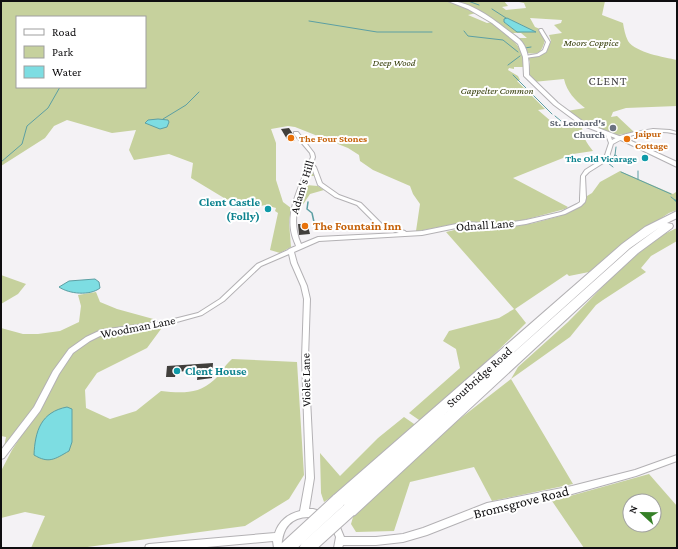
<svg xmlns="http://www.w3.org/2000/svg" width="678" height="549" font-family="'Crimson Pro',serif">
<rect width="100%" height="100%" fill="#f4f2f5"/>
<g fill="#c6d19d" fill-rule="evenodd">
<path d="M 1,1 L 448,1 L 476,13 L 468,15 L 487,23 L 493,22 C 510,40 521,40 525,67 L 514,67 L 514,69 L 509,68 L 508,70 L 518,76 L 520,80 L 517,81 L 545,109 L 538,110 L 553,123 L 582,125 C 582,136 586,142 593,151 L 573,154 L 513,178 L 568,207 L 565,209 L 524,220 L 498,224 L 464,222 L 419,231 L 416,231 L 420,204 L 413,194 L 410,186 L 373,170 L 360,161 L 359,155 L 348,148 L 295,127 L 288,126 L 271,129 L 276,143 L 276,180 L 283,202 L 291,208 L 289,222 L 291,247 L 280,253 L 270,250 L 278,213 L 275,211 L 276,208 L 265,205 L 257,207 L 229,201 L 191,178 L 193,163 L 169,154 L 134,160 L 129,150 L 136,130 L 112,133 L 67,120 L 54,126 L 45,138 L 1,166 ZM 17,17 L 145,17 L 145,87 L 17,87 Z"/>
<path d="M 452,1 L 504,1 L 508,6 L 502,7 L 506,10 L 526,8 L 524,3 L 514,1 L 605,1 L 602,15 L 623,23 C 624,29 625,35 628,41 C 636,53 664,57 677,60 L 677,106 L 626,108 L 613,112 L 611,117 L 617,116 L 634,132 C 627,133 619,136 612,135 C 599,132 578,119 567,111 L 585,108 C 575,100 567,92 564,79 L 533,82 L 528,75 L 530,62 L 528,57 L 545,53 L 551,41 L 549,35 L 562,33 L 554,25 L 561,23 L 562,20 L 530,18 L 535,27 L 540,29 L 545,40 C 541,55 538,54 524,53 L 516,38 L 527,38 L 521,33 L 510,33 L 471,8 ZM 507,18 L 536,32 L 517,32 L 504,22 Z"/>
<path d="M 620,171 L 673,194 L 676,192 L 677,186 L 677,210 L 669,213 L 622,244 L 589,272 L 569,276 L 567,274 L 515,309 L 526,323 L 476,372 L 422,422 L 409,413 L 460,368 L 456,349 L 443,341 L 449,331 L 499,318 L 514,309 L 446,232 L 467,227 L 481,228 L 489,231 L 534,223 L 560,216 L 576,209 L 582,205 L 587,196 L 592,193 L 600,182 Z"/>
<path d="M 310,173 L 314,174 L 315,176 L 310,176 L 306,185 L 318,186 L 324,190 L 310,194 L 302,206 L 297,206 Z"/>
<path d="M 677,228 L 677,241 L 651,256 L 641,268 L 646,272 L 603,300 L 596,305 L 570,337 L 511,379 L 573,484 L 492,501 L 474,467 L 410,482 L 394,531 L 356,532 L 351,524 L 353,517 L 448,428 L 511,379 L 518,367 L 568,322 L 626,263 L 662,235 Z"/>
<path d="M 1,275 L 26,284 L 18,294 L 1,304 Z"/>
<path d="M 96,292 L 100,302 L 117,309 L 157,320 L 157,322 L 101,331 L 66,353 L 36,408 L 4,447 L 6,437 L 1,436 L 1,328 L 23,334 L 38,334 L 60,331 L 79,322 L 81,306 L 78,295 Z"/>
<path d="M 156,327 L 160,327 L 161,329 L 147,348 L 97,373 L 85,390 L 86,408 L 110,419 L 136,411 L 161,391 C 180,393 198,395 214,380 C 221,374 223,367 232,359 L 297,362 L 304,475 L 289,499 L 245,526 L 80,548 L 31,548 L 45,516 L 25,512 L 1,518 L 1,471 L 12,450 L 38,410 L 59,373 L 73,352 L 95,337 L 105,333 Z"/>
<path d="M 404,417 L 417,426 L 336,494 L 324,502 L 321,493 L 320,453 L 340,476 L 378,438 Z"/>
<path d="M 649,474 L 677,506 L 677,548 L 584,548 L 552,501 ZM 630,501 L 654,501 L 654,525 L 630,525 Z"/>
</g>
<g fill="#7ddde2" stroke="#5c9fa3">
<path d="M 507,18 L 536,32 L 517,32 L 504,22 L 504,19 Z"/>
<path d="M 158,119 L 168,120 L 169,122 L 167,127 L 160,129 L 145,123 L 148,120 Z"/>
<path d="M 95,279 L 99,282 L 100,288 C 90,296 69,294 59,287 L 69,281 Z"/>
<path d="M 67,407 L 72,409 L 72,442 L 69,451 C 55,459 49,464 34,455 C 35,431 41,412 67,407 Z"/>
</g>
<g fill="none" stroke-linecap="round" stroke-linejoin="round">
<g stroke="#5c9fa3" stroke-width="1">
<path d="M 468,1 L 479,5"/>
<path d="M 492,9 L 506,18"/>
<path d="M 309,21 L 377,32 L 432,32"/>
<path d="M 464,31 L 468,36 L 503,40 L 518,52"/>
<path d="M 525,48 L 531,47"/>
<path d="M 508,65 L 520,56"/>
<path d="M 513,75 L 552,114"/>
<path d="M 555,116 L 561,121"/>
<path d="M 163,119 L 186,105 L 199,92"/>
<path d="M 615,155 L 617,156 L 616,159 L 620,161"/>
<path d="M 1,162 L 22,144 L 27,126 L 48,108 L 60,87"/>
<path d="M 613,167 L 608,163 L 615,155 L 616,147"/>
<path d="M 638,171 L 638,179"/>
<path d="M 621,172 L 671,194"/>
<path d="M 671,197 L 676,201"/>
</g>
<g stroke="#5c9fa3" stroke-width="1.5">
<path d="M 675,200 L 677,202"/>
<path d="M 308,202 L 307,209 L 312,213 L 314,222"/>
</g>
</g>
<g fill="#413f3c">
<path d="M 289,128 L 295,137 L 295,141 L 288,141 L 281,129 Z"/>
<path d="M 302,222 L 307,222 L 310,234 L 299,235 L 298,224 L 302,224 Z"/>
<path d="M 213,363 L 212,378 L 197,380 L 198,370 L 176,372 L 175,377 L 166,377 L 167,366 Z"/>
</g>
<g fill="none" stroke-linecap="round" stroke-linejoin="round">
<g stroke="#b3b1b4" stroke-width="2">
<g id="street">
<path d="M 540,29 L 542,29 L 550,42 L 546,52 L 539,56 L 525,58 L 525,56 L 537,54 L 543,50 L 546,42 L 539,30 Z"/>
<path d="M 653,129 L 670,130 L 677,132 L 677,134 C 656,129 632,132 613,144 L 608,160 L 589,172 L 585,176 L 586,198 L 585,202 L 581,206 L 565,214 L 526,224 L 499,228 L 466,226 L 422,235 L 319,241 L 294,252 L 297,263 L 307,286 L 310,299 L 308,358 L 314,478 L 309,509 L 313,509 L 324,512 L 325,515 L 324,518 C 319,519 316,517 311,517 C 291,516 281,529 282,548 L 274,548 L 273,541 L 196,548 L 145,548 L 146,545 L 149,544 L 275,533 C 279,521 288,514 300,511 L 306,478 L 302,358 L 304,299 L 301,286 L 291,263 L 289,254 L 261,266 L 224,301 L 202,315 L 166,325 L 104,334 L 90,341 L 73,353 L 59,374 L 40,411 L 4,458 L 1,459 L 1,450 L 34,407 L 53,371 L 69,349 L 86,337 L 101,330 L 166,321 L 198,313 L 220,299 L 257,264 L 288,250 L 289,249 L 296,246 C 295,243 293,239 292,235 C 285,209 302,181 311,157 L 310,153 L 294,134 L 294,132 L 298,132 L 314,153 L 315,157 L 313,164 L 316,167 L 322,183 L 339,195 L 361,203 L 382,224 L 405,231 L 406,232 L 422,231 L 466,222 L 499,224 L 526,220 L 561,212 L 577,204 L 580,202 L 580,198 L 581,176 L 585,170 L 604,158 L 609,143 L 606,135 L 606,134 L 610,134 L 612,140 C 624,133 639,131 653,129 ZM 312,168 L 318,185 L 335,197 L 357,205 L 378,226 L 399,233 L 318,237 L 301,244 C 289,217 301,194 312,168 Z"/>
<path d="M 677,455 L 677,461 L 636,476 L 572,494 L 488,511 L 427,535 L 403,542 L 376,545 L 343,545 L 342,548 L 334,548 L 336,537 L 330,523 L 331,520 L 334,519 L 337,520 L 344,537 L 376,537 L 403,534 L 423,528 L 487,503 L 572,486 L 635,470 Z"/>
</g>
</g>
<g stroke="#b3b1b4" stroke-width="2">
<path id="secondary" d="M 448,1 C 471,1 493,19 510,32 C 514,35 519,38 522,42 C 529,51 529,64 529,75 L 558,103 L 585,123 L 627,139 L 677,162 L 677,167 L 623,141 L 581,125 L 554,105 L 524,76 L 523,57 L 518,44 L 492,23 L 468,9 Z"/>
</g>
<g stroke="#b3b1b4" stroke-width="2">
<path id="highway" d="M 677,211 L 677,218 L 667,223 L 672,224 L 673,226 L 672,228 L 638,253 L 355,515 L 349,517 L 343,515 L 341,510 L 343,506 L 338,508 L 333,506 L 330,501 L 333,496 L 622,244 L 645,227 ZM 660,227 L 630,249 L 435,423 L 630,248 Z"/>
</g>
<use href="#street" fill="#fff" fill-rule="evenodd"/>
<use href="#secondary" fill="#fff" fill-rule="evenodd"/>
<use href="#highway" fill="#fff" fill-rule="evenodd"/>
<g stroke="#b3b1b4" stroke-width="16" stroke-linecap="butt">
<g id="highway-bridge">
<path d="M 287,548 L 338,501"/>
<path d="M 307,548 L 349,510"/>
</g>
</g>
<use href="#highway-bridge" stroke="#fff" stroke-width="14"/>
</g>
<circle fill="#6b7280" stroke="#fff" stroke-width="1.5" cx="613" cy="128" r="4"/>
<g fill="#e8710a" stroke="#fff" stroke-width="1.5">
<circle cx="291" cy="138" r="4"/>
<circle cx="627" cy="139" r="4"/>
<circle cx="305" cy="226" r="4"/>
</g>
<g fill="#0f9aa8" stroke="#fff" stroke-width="1.5">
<circle cx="645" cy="158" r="4"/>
<circle cx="268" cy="209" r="4"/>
<circle cx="177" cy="371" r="4"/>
</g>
<g text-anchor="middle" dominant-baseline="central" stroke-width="4" stroke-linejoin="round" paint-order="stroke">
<g font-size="10" font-style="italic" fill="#313904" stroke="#fff">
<text x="591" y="42">Moors Coppice</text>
<text x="394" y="62">Deep Wood</text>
<text x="497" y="90">Gappelter Common</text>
</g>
<g font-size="10" font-weight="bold" fill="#5b616d" stroke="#fff" text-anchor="end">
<text x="605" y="122">St. Leonard's<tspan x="605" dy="12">Church</tspan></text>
</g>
<g font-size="10" font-weight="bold" fill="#c56008" stroke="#fff" text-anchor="start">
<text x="635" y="133">Jaipur<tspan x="635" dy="12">Cottage</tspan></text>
<text x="299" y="138">The Four Stones</text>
</g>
<g font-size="10" font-weight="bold" fill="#0d838f" stroke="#fff" text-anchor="end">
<text x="637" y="158">The Old Vicarage</text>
</g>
<g font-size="12" letter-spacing="1" fill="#403e41" stroke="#fff">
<text x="608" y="81">CLENT</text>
</g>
<g font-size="12" fill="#0f0e10" stroke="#fff">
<text transform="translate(302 187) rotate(-73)">Adam's Hill</text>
<text transform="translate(485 225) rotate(-4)">Odnall Lane</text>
<text transform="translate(138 327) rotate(-11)">Woodman Lane</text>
<text transform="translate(479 377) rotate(-42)">Stourbridge Road</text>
<text transform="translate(306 380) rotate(-91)">Violet Lane</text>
</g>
<g font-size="12" font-weight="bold" fill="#0d838f" stroke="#fff" text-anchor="end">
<text x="260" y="202">Clent Castle<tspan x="260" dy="14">(Folly)</tspan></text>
<text x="185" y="371" text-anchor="start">Clent House</text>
</g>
<g font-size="12" font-weight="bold" fill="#c56008" stroke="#fff" text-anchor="start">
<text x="313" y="226">The Fountain Inn</text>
</g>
<g font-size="14" fill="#0f0e10" stroke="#fff">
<text transform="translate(521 502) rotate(-14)">Bromsgrove Road</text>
</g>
</g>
<rect width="678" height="549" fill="none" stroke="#0f0e10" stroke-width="4"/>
<rect x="16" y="16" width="130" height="72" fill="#ffffff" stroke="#9f9f9f"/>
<rect x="24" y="29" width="20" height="6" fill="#ffffff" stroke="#9f9f9f"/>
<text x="52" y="36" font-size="12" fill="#0f0e10">Road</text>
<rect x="24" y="46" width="20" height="12" fill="#c6d19d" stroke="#9f9f9f"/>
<text x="52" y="56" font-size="12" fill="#0f0e10">Park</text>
<rect x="24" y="66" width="20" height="12" fill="#7ddde2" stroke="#9f9f9f"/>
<text x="52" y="76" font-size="12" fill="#0f0e10">Water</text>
<g transform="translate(642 513) rotate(292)"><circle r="19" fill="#ffffff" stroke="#9f9f9f"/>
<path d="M0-3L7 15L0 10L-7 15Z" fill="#358027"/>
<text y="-6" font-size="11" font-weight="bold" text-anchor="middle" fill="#0f0e10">N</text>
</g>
</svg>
